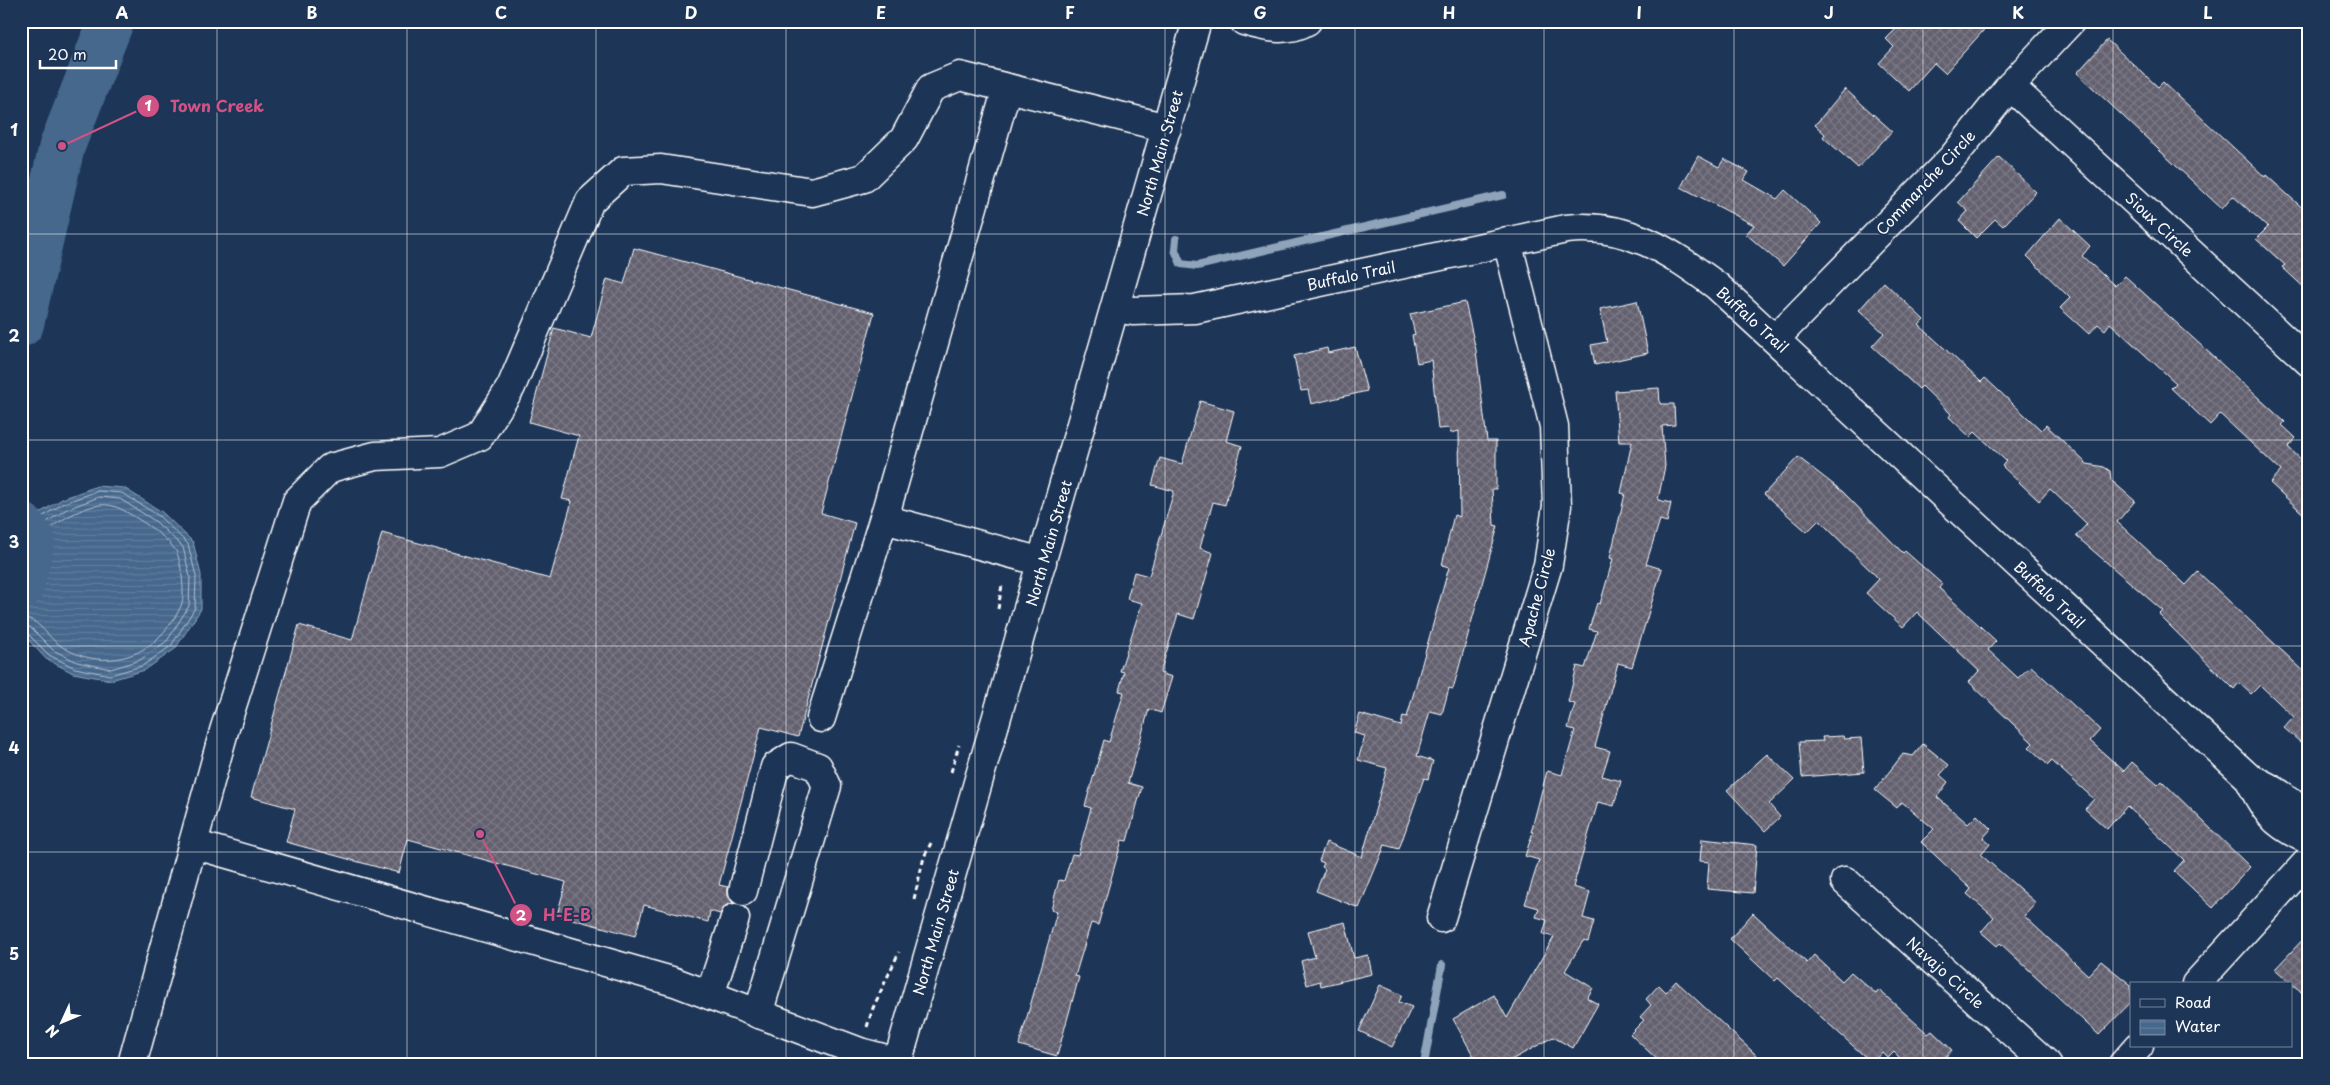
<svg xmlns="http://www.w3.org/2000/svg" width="2330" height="1085" font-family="'Playpen Sans',sans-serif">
<defs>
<pattern id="water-rules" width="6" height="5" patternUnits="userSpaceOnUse" patternTransform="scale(1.25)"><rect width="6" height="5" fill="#45678c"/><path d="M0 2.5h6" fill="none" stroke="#617e9d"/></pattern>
<pattern id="building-cross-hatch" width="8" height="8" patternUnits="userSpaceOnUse" patternTransform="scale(1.25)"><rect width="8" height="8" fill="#64616f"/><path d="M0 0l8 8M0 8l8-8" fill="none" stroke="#7b7985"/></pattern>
</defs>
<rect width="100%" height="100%" fill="#1d3557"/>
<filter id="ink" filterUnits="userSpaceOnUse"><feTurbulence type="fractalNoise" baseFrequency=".02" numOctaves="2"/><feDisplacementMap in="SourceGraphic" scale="10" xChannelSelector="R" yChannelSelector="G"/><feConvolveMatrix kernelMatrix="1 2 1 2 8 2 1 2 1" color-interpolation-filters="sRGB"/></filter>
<g filter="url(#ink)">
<path fill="url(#water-rules)" stroke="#8fa4ba" d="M 97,486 L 124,488 L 162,512 L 193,542 L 201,575 L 201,609 L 175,649 L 145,670 L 111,680 L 73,673 L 46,659 L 21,632 L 21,537 L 33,517 L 62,499 Z"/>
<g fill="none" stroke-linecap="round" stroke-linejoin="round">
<g stroke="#b5c2d1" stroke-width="1">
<path d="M 21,538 L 27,536 L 37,520 L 64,503 L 98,491 L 122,493 L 159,516 L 188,544 L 196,576 L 195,608 L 171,646 L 142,666 L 110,675 L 75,668 L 49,655 L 27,633 L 21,631"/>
<path d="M 21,545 L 30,542 L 42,525 L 67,509 L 99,497 L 120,499 L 155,521 L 183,547 L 190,577 L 189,606 L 167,641 L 140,660 L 111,669 L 77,662 L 53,650 L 30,627 L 21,625"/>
<path d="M 21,552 C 38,551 38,538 49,529 C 62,519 83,507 100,505 C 115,503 126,512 138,519 C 151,527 167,538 176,551 C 181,560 185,593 182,603 C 179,613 168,628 161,635 C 134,665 88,667 57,643 C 45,634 38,618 21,617"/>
</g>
<g stroke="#8fa4ba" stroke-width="8">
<path d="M 1176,239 L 1175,250 L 1181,264 L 1197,266 L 1503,195"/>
<path d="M 1424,1064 L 1442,965"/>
</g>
<g stroke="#45678c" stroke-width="46">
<path d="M 21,324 L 62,146 L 111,21"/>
<path d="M 21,525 L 32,539 L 21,586"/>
</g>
</g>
<g fill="url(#building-cross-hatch)" stroke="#fff">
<path d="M 1904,21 L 1992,21 L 1945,73 L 1934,63 L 1909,91 L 1879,63 L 1894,47 L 1886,39 Z"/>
<path d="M 2107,40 L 2158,87 L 2163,82 L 2265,177 L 2266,175 L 2309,214 L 2309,292 L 2282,267 L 2285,265 L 2256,239 L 2268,227 L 2233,196 L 2222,209 L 2077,73 Z"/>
<path d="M 1845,89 L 1892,131 L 1858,168 L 1823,137 L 1825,134 L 1815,125 Z"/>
<path d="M 1698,156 L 1719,167 L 1724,159 L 1749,172 L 1744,180 L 1777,199 L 1785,190 L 1821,223 L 1783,266 L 1746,234 L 1754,225 L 1681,187 Z"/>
<path d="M 1999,157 L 2036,192 L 2003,226 L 1995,219 L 1976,238 L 1959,221 L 1968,211 L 1958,202 Z"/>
<path d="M 2060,218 L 2090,246 L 2082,256 L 2115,286 L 2125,276 L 2285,422 L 2282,425 L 2296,438 L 2288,447 L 2309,467 L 2309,519 L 2270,483 L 2281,471 L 2220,414 L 2210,425 L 2171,388 L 2176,383 L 2110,323 L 2105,330 L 2098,324 L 2089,334 L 2060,308 L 2070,298 L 2027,256 Z"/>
<path d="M 634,248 L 874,313 L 821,513 L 855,523 L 798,737 L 761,727 L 719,885 L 728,887 L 728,896 L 733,903 L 725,906 L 720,914 L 710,911 L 708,922 L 644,905 L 635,936 L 557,915 L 566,882 L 408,839 L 399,873 L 286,842 L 295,809 L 251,797 L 299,625 L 352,640 L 382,533 L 550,579 L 572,501 L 562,499 L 579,436 L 529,422 L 554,328 L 591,338 L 607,279 L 624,284 Z"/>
<path d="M 1884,282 L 1924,320 L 1919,325 L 1981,382 L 1985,378 L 2041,430 L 2046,425 L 2087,464 L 2104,467 L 2110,471 L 2111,480 L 2135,501 L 2117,522 L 2186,585 L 2198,572 L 2309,676 L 2309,732 L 2300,742 L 2284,728 L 2294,717 L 2260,685 L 2251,694 L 2239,683 L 2234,689 L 2159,615 L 2163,611 L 2076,536 L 2087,524 L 2050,489 L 2039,501 L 2002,466 L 2006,461 L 1975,432 L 1970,437 L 1949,417 L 1951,414 L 1922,386 L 1919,389 L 1872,346 L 1884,333 L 1859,310 Z"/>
<path d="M 1637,301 L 1648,353 L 1595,365 L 1591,345 L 1607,342 L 1600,309 Z"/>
<path d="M 1465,302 L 1476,350 L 1487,441 L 1496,441 L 1496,489 L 1492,489 L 1494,525 L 1498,526 L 1453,689 L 1449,688 L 1442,714 L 1430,711 L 1417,756 L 1433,761 L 1428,779 L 1424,778 L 1399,849 L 1385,845 L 1359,908 L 1316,891 L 1325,869 L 1322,867 L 1324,863 L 1319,861 L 1326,842 L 1362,857 L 1387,768 L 1358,760 L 1365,736 L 1354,733 L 1360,714 L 1401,726 L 1403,716 L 1407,717 L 1449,567 L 1442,565 L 1454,515 L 1460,517 L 1459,431 L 1450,433 L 1449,428 L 1438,429 L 1431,360 L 1417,363 L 1412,335 L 1415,334 L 1410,314 Z"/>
<path d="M 1355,347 L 1367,391 L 1311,404 L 1308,390 L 1301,391 L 1294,356 L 1327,348 L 1328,353 Z"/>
<path d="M 1659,388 L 1660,404 L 1674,404 L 1675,425 L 1662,426 L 1665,466 L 1658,500 L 1671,503 L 1667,522 L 1660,520 L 1646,564 L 1662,569 L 1632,667 L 1618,663 L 1595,747 L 1610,751 L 1602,776 L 1621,781 L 1614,806 L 1598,802 L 1573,887 L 1590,892 L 1583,918 L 1594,921 L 1588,942 L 1583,941 L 1565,971 L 1593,988 L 1587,998 L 1598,1004 L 1573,1048 L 1553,1037 L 1504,1064 L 1478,1064 L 1453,1019 L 1494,995 L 1507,1018 L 1554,937 L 1543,934 L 1547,920 L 1536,917 L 1539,908 L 1525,904 L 1539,860 L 1525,856 L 1533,832 L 1531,832 L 1547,771 L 1562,775 L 1575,730 L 1568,728 L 1575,704 L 1568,702 L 1577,666 L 1585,668 L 1597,631 L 1589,629 L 1597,603 L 1600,604 L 1613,559 L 1610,558 L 1625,494 L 1621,493 L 1632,442 L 1619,442 L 1615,391 Z"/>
<path d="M 1200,401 L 1234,411 L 1226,441 L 1242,446 L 1225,505 L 1213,502 L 1200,548 L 1213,553 L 1194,619 L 1178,614 L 1160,673 L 1172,677 L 1161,713 L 1149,709 L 1128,783 L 1142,787 L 1127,841 L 1122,840 L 1098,925 L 1091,923 L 1075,976 L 1079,977 L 1057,1056 L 1019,1045 L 1057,912 L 1051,910 L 1059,880 L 1064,881 L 1072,854 L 1078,855 L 1091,808 L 1085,806 L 1104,740 L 1109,742 L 1124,692 L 1119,691 L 1124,672 L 1120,671 L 1142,603 L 1127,599 L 1134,572 L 1149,576 L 1174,491 L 1152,485 L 1160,458 L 1182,464 Z"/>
<path d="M 1798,457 L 1843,492 L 1903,553 L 1905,551 L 1942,584 L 1939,588 L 1996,641 L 1988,650 L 2018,678 L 2031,666 L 2100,730 L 2090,741 L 2124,771 L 2132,762 L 2158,785 L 2162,781 L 2250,867 L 2213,908 L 2174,871 L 2184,860 L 2127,806 L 2107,829 L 2085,809 L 2094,799 L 2052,761 L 2048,765 L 2029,747 L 2033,743 L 1969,682 L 1979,671 L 1917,612 L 1903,627 L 1866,593 L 1879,579 L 1819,520 L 1807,532 L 1764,494 Z"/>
<path d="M 1843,736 L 1844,739 L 1861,738 L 1864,772 L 1802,777 L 1799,742 L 1823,741 L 1822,737 Z"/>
<path d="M 1923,744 L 1949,765 L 1940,775 L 1948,782 L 1937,797 L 1968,824 L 1977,815 L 1991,829 L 1983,838 L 1990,844 L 1981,855 L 2036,903 L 2024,916 L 2088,975 L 2101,961 L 2131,985 L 2131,1002 L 2099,1035 L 2000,943 L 1997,946 L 1981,932 L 1994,917 L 1967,894 L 1971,889 L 1921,842 L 1934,829 L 1902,802 L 1897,808 L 1875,790 L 1903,754 L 1913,756 Z"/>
<path d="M 1767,754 L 1794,780 L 1769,804 L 1780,817 L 1765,831 L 1727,790 Z"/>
<path d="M 1702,839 L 1757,845 L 1753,893 L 1707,889 L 1709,862 L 1700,861 Z"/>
<path d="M 1753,913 L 1807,963 L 1814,955 L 1842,981 L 1851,972 L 1876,994 L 1879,990 L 1928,1034 L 1932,1031 L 1952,1050 L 1939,1064 L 1906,1064 L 1894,1052 L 1888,1058 L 1882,1052 L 1872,1063 L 1778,978 L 1775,981 L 1730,939 Z"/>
<path d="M 1345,922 L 1354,958 L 1368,955 L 1372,974 L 1321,986 L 1320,981 L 1307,985 L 1301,961 L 1315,957 L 1308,931 Z"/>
<path d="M 2309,933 L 2309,999 L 2275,969 Z"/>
<path d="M 1676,981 L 1766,1064 L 1662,1064 L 1630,1034 L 1644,1020 L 1640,1017 L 1651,1005 L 1646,999 L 1659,985 L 1666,992 Z"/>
<path d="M 1380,985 L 1402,995 L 1399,1002 L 1412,1007 L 1392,1047 L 1359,1031 Z"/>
</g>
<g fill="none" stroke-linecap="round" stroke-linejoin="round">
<g stroke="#fff" stroke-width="31">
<g id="minor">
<path d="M 1244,21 C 1265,27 1287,33 1307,21"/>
<path d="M 2010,86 L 2309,362"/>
<path d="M 1115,308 L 1133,311 L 1195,309 L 1566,229 C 1627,222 1669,251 1717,286 L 2248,777 C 2275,790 2293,798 2309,825"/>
<path d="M 1775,339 L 1953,157 L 2010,86 L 2071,21"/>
<path d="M 884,519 L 1042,562"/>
<path d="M 821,718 L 886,511 L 1007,88"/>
<path d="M 2248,777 C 2266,812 2272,824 2309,840"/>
<path d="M 193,844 L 675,982 L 860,1052 L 898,1062"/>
<path d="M 1845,881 L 2047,1064"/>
<path d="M 743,891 L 775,767 L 791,757 L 818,767 L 827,786 L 758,1014"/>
<path d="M 1441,918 L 1548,565 L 1557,506 L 1554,426 L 1507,241"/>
<path d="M 2196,984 L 2309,860"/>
<path d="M 710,995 L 735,918"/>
<path d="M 132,1064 L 224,731 L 297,501 L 330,468 L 375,456 L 440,453 L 480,436 L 511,387 L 590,201 L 623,171 L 661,169 L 812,192 L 864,178 L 904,139 L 931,88 L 960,76 L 1167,128"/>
<path d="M 897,1064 L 1197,21"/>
<path d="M 2123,1064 L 2139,1046"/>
</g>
</g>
<g stroke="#fff" stroke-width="3" stroke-dasharray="5 4" stroke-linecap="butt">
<path d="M 998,609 L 1002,585"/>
<path d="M 951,772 L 959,745"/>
<path d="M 914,899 L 924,857 L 931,843"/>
<path d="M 867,1027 L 873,1008 L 899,952"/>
</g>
<use href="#minor" stroke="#1d3557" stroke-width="28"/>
</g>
</g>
<path fill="none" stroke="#fff" stroke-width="1" stroke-opacity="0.55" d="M 217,21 L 217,1064M 407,21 L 407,1064M 596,21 L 596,1064M 786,21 L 786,1064M 975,21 L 975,1064M 1165,21 L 1165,1064M 1355,21 L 1355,1064M 1544,21 L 1544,1064M 1734,21 L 1734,1064M 1923,21 L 1923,1064M 2113,21 L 2113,1064M 21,234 L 2309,234M 21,440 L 2309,440M 21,646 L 2309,646M 21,852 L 2309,852"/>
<g text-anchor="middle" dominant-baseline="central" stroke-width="4" stroke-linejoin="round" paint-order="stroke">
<g font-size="15" fill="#fff" stroke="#1d3557">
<text transform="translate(1159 153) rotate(-74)">North Main Street</text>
<text transform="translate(1925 182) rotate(-47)">Commanche Circle</text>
<text transform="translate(2160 224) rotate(43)">Sioux Circle</text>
<text transform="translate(1351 275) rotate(-12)">Buffalo Trail</text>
<text transform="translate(1753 319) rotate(42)">Buffalo Trail</text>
<text transform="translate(1048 543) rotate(-74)">North Main Street</text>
<text transform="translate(2050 594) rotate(43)">Buffalo Trail</text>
<text transform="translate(1536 597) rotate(-75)">Apache Circle</text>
<text transform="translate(935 932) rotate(-74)">North Main Street</text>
<text transform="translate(1946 972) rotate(42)">Navajo Circle</text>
</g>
</g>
<path fill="none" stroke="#d15284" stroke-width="2" d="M62 146L148 106M480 834L521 915"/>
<g fill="#d15284" stroke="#1d3557" stroke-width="2">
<circle cx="62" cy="146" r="5"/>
<circle cx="480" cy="834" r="5"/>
<circle cx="148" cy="106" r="12"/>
<circle cx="521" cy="915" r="12"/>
</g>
<g font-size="15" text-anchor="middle" font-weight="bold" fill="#fff">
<text x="148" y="111">1</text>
<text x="521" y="921">2</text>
</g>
<g font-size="16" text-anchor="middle" font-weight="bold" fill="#d15284" stroke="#1d3557" stroke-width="4" stroke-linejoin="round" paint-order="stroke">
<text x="217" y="112">Town Creek</text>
<text x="567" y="921">H-E-B</text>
</g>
<rect width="2330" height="1085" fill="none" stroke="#1d3557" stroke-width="55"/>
<rect x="2130" y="982" width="162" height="65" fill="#1d3557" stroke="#77869a"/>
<rect x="2140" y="999" width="25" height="8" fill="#1d3557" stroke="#77869a"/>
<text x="2175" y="1008" font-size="15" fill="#ffffff">Road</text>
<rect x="2140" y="1020" width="25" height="15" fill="url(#water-rules)" stroke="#77869a"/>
<text x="2175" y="1032" font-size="15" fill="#ffffff">Water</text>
<g transform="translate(62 1022) rotate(226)" stroke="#1d3557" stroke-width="4" paint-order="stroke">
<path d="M0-4L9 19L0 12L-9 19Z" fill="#ffffff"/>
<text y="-8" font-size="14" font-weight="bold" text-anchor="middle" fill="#ffffff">N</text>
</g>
<path d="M40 60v8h76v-8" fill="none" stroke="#ffffff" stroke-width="2.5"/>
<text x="48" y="60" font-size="15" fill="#ffffff" stroke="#1d3557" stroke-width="4" paint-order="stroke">20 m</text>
<rect x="28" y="28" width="2274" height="1030" fill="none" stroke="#fff" stroke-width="2"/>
<g font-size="16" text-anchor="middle" font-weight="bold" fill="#fff">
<text x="122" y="19">A</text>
<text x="312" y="19">B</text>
<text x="501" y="19">C</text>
<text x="691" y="19">D</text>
<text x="881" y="19">E</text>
<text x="1070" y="19">F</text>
<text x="1260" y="19">G</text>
<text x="1449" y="19">H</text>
<text x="1639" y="19">I</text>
<text x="1829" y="19">J</text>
<text x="2018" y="19">K</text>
<text x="2208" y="19">L</text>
<text x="14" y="136">1</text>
<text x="14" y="342">2</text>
<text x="14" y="548">3</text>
<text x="14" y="754">4</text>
<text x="14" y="960">5</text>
</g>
</svg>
